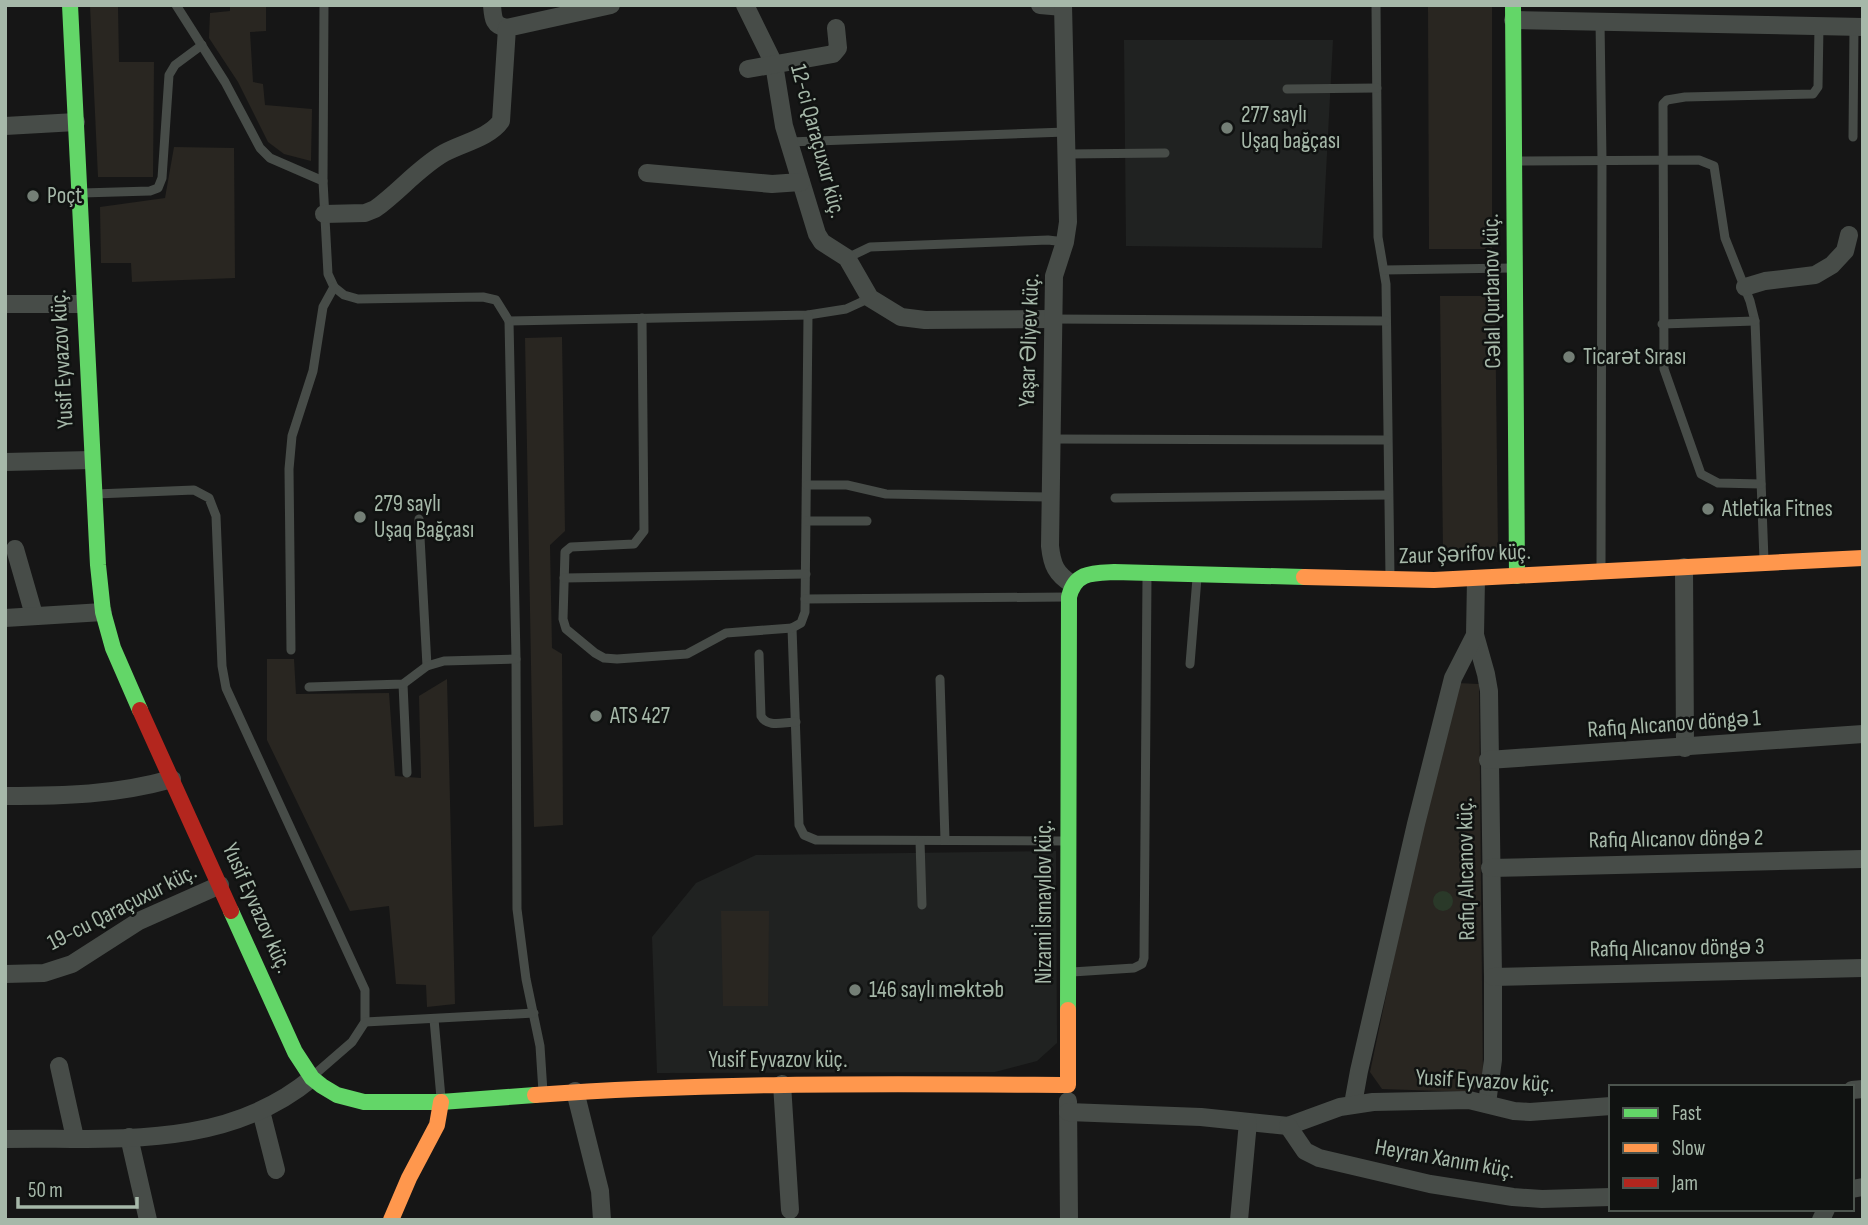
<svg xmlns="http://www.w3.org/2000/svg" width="1868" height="1225" font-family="'Sofia Sans Condensed',sans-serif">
<rect width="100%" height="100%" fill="#161616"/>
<g fill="#202221">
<path d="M 1124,40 L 1333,40 L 1322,248 L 1126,246 Z"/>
<path d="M 1056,851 L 1057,1043 L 1037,1061 L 995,1072 L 657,1073 L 652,937 L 696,883 L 756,855 Z"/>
</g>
<g fill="#292621">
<path d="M 230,5 L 266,5 L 266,31 L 250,32 L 253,82 L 263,84 L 265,105 L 312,109 L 311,161 L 284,154 L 268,142 L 238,82 L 209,38 L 210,13 L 230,11 Z"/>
<path d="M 1428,5 L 1492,5 L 1492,249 L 1429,249 Z"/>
<path d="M 90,6 L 118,7 L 119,62 L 154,62 L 153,177 L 98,177 Z"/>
<path d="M 174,147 L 234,148 L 235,278 L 132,282 L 131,263 L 101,263 L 100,207 L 165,198 Z"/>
<path d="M 1440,296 L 1495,296 L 1498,552 L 1443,552 Z"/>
<path d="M 562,337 L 565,531 L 550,545 L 552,648 L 562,654 L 563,825 L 534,827 L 525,338 Z"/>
<path d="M 267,659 L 294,659 L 296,694 L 389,693 L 395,776 L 421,778 L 419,696 L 447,679 L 455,1004 L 427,1007 L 426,985 L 396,984 L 389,906 L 350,911 L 267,740 Z"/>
<path d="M 1456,683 L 1479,684 L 1483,1083 L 1470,1092 L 1382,1089 L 1370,1072 L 1408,891 Z"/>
<path d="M 721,911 L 769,911 L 768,1006 L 723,1006 Z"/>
</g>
<circle fill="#2a3929" cx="1443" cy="901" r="10"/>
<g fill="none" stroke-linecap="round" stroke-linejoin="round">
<g stroke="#474c48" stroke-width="9">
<path d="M 176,5 L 225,82 L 260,148 L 270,158 L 323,181"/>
<path d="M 324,5 L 323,181 L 328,274 L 334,287 L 344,295 L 358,299 L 483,297 L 496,300 L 509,321 L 808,315 L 846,309 L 870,298"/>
<path d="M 1376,5 L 1378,237 L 1386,284 L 1390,577"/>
<path d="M 1600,21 L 1602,160 L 1601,569"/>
<path d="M 1287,89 L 1377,88"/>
<path d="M 1853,137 L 1854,27"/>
<path d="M 789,142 L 1066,132"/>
<path d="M 1067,154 L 1165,153"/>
<path d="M 1515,161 L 1699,160 L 1714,166 L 1725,238 L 1750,301 L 1755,321 L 1764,560"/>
<path d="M 82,193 L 150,191 L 158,188 L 162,178 L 169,75 L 175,65 L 202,45"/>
<path d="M 847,258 L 870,247 L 1048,240 L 1065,242"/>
<path d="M 1384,270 L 1512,268"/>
<path d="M 808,315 L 805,612 L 801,623 L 792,628 L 799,825 L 804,835 L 816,840 L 1065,841"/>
<path d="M 642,318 L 644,531 L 634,544 L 571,547 L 565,552 L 563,619 L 566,629 L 595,653 L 604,658 L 617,659 L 687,654 L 726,633 L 792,628"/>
<path d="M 1051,319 L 1386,321"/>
<path d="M 509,321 L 516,659 L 517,909 L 526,979 L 540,1046 L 543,1092"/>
<path d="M 1662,324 L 1755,321"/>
<path d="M 1051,439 L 1387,440"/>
<path d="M 1761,484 L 1718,483 L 1701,474 L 1664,369 L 1663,104 L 1667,100 L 1685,97 L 1813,94 L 1818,87 L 1819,26"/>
<path d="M 807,485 L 847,485 L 886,494 L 1049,497"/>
<path d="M 96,494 L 194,490 L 209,498 L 216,516 L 222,666 L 226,688 L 365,990 L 365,1022 L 352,1042 L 314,1075"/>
<path d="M 1115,498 L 1388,495"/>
<path d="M 419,519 L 427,666"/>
<path d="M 807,521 L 867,521"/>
<path d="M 564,578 L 806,574"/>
<path d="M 805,599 L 1066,597"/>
<path d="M 291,650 L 289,469 L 292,436 L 313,371 L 323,307 L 334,287"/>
<path d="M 759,654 L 761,716 C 767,728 784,722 796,722"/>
<path d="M 1190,664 L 1197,578"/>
<path d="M 940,679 L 945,840"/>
<path d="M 403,684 L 407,773"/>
<path d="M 309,687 L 403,684 L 427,666 L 444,661 L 516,659"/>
<path d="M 920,841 L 922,905"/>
<path d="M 1072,972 L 1134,968 L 1142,964 L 1144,958 L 1147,577"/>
<path d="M 434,1019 L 441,1098"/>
<path d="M 365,1022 L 534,1013"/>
</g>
<g stroke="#474c48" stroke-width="18">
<path d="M 492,5 C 493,18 493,26 507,28"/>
<path d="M 745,5 L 774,64 L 784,126 L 817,234 L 822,242 L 847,258 L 870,298 L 901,317 L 925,320 L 1051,319"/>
<path d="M 1040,5 L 1063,7"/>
<path d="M 1063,5 L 1068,222 L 1065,242 L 1054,276 L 1050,546 C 1052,565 1056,574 1072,584"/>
<path d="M 1513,20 L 1863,27"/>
<path d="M 748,69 L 833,54 L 838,48 L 836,28"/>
<path d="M 5,126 L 76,122"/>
<path d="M 647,173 L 772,184 L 801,182"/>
<path d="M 324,214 L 365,213 L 375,209 C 399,192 418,168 444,153 C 462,143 489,138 501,121 L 507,28 L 611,5"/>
<path d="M 1745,287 L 1765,281 L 1815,275 L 1832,265 L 1845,251 L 1849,235"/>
<path d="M 5,304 L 84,304"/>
<path d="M 5,462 L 91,460"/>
<path d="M 15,549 L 34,615"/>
<path d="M 1684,567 L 1685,748"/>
<path d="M 5,618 L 103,612"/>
<path d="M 1475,635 L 1486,674 L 1489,691 L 1493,977 L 1493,1060 L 1487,1103"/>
<path d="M 1488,760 L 1863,734"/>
<path d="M 5,796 C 64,796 115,795 172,779"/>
<path d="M 1490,868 L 1863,859"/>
<path d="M 5,974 L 44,973 L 72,964 L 139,921 L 220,885"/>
<path d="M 1493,977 L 1863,968"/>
<path d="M 59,1066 L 75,1138"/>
<path d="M 782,1084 L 790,1210"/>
<path d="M 1852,1090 L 1863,1089"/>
<path d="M 575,1091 L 600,1191 L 602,1220"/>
<path d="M 1068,1101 L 1069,1220"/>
<path d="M 1353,1104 L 1359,1071 L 1416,824 L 1453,678 L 1475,635 L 1476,579"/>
<path d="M 261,1111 L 276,1170"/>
<path d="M 1068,1112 L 1201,1117 L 1288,1126 L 1340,1107 L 1373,1102 L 1469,1100 L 1514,1111 L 1530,1112 L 1611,1106"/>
<path d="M 1288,1126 L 1305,1151 L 1319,1158 L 1430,1184 L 1513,1197 L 1542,1199 L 1611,1197"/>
<path d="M 129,1137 L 148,1220"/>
<path d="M 5,1139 C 112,1137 224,1151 312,1078"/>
<path d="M 1852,1189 L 1863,1187"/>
<path d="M 1239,1220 L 1248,1122"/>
<path d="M 1821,1220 L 1826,1209"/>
</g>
<g stroke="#63d668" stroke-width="16">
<path d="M 70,5 L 98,565 L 103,612 L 113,648 L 140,710"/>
<path d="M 1513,5 L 1517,576"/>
<path d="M 231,911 L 295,1052 L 312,1078 L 322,1086 L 337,1095 L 364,1102 L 441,1102 L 535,1095"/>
<path d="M 1068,1010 L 1069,597 C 1075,572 1092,573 1114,572 L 1304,577"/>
</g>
<g stroke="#ff974d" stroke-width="16">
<path d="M 1304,577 L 1434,580 L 1863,558"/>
<path d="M 535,1095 C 712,1082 890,1084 1068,1085 L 1068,1010"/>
<path d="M 391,1220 L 409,1178 L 437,1125 L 441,1102"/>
</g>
<path stroke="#b3261e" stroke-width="16" d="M 140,710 L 231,911"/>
</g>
<g fill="#747f76" stroke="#101211" stroke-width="2.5">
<circle cx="1227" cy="128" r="7"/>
<circle cx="33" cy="196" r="7"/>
<circle cx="1569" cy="357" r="7"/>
<circle cx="1708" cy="509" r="7"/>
<circle cx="360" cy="517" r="7"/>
<circle cx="596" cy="716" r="7"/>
<circle cx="855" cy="990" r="7"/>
</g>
<g text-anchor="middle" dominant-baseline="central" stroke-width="5" stroke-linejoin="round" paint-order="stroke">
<g font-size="23" fill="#a6b8a9" stroke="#101211" text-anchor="start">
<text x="1241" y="115">277 saylı<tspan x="1241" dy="26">Uşaq bağçası</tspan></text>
<text x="47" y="196">Poçt</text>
<text x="1583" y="357">Ticarət Sırası</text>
<text x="374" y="504">279 saylı<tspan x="374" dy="26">Uşaq Bağçası</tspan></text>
<text x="1722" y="509">Atletika Fitnes</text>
<text x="610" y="716">ATS 427</text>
<text x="869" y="990">146 saylı məktəb</text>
</g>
<g font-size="23" fill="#a6b8a9" stroke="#101211">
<text transform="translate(818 141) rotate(75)">12-ci Qaraçuxur küç.</text>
<text transform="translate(1492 291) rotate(-91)">Cəlal Qurbanov küç.</text>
<text transform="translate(1029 340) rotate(-88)">Yaşar Əliyev küç.</text>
<text transform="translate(62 359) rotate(-93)">Yusif Eyvazov küç.</text>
<text transform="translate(1465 554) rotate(-2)">Zaur Şərifov küç.</text>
<text transform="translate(1674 724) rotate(-4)">Rafiq Alıcanov döngə 1</text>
<text transform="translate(1676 839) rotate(-1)">Rafiq Alıcanov döngə 2</text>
<text transform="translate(1466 869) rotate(-91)">Rafiq Alıcanov küç.</text>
<text transform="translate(1044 902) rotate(-90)">Nizami İsmayılov küç.</text>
<text transform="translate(122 907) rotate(-27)">19-cu Qaraçuxur küç.</text>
<text transform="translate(257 908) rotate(66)">Yusif Eyvazov küç.</text>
<text transform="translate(1677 948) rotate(-1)">Rafiq Alıcanov döngə 3</text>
<text x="778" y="1060">Yusif Eyvazov küç.</text>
<text transform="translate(1485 1081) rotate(3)">Yusif Eyvazov küç.</text>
<text transform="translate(1445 1159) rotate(10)">Heyran Xanım küç.</text>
</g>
</g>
<rect width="1868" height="1225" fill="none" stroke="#a6b8a9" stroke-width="14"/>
<rect x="1609" y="1085" width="245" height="126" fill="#101211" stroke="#4c544e" stroke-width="2"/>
<rect x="1623" y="1108" width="35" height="10" fill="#63d668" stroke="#4c544e" stroke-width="2"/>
<text x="1672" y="1120" font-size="21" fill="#a6b8a9">Fast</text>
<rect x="1623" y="1143" width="35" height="10" fill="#ff974d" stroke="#4c544e" stroke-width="2"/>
<text x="1672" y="1155" font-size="21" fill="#a6b8a9">Slow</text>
<rect x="1623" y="1178" width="35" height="10" fill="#b3261e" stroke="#4c544e" stroke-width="2"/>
<text x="1672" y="1190" font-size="21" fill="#a6b8a9">Jam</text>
<path d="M18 1197v10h119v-10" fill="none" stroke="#a6b8a9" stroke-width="3.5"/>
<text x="28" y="1197" font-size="21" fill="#a6b8a9" stroke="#101211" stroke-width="5" paint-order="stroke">50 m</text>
</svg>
